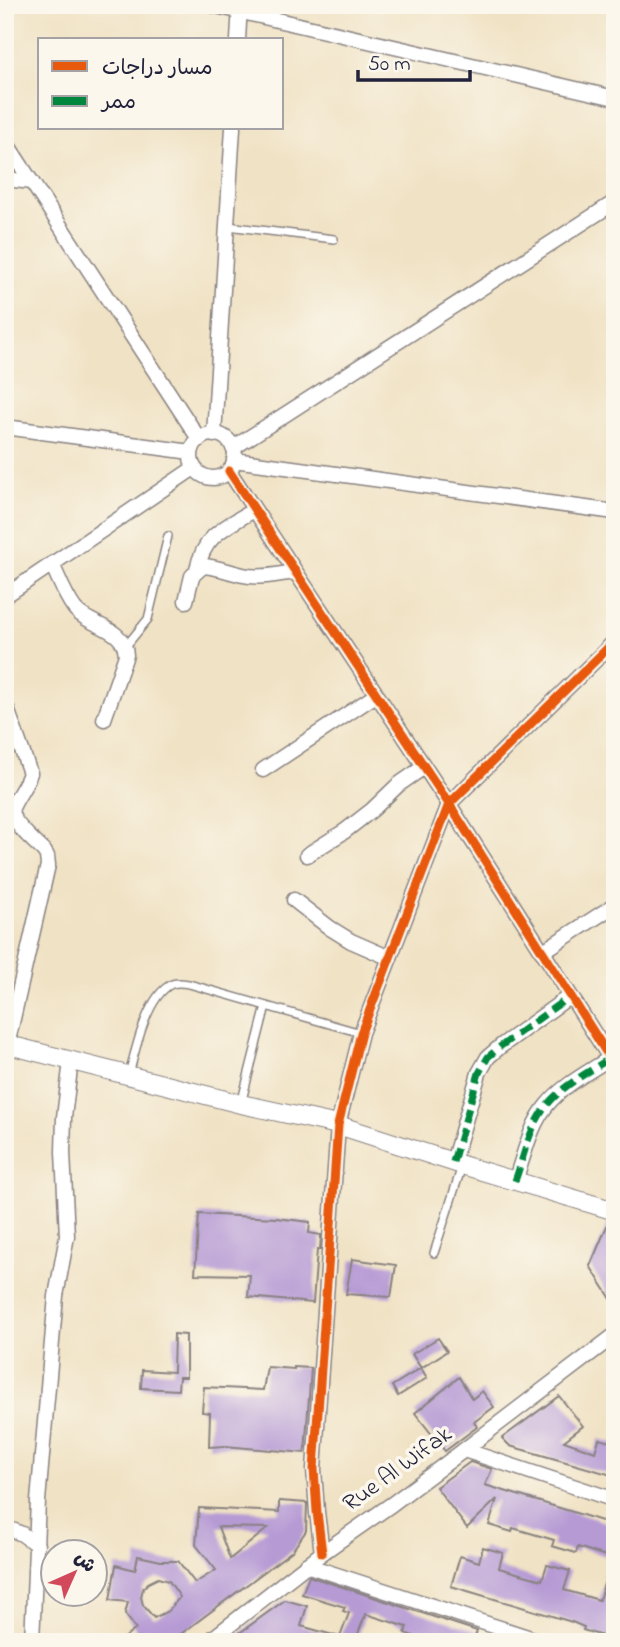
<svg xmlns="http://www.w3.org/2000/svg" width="620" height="1647" font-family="'Indie Flower','Playpen Sans Arabic',sans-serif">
<rect width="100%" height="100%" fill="#fbf7ec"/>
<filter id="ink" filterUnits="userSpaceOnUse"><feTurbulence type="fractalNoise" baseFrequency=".0143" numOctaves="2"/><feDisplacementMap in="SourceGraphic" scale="14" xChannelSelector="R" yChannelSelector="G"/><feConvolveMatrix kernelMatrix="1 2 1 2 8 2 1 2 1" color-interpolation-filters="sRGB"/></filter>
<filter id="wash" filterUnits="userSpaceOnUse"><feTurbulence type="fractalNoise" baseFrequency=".00686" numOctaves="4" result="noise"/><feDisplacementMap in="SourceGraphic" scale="28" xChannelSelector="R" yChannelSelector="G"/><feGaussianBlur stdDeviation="1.57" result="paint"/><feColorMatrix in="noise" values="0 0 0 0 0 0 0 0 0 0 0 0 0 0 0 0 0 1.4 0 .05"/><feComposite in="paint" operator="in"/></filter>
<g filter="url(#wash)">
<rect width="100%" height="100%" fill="#f0e2c4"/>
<g id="blocks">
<g fill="#b59ad4" fill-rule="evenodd">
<path d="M 199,1214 L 276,1218 L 310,1222 L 309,1233 L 321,1235 L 320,1250 L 317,1250 L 313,1303 L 248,1297 L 250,1275 L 195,1274 Z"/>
<path d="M 609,1221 L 615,1222 L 615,1305 L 590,1266 Z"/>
<path d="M 352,1259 L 396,1265 L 391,1297 L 346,1294 Z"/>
<path d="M 174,1334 L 186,1335 L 186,1377 L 179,1377 L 178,1390 L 141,1388 L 142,1370 L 173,1372 Z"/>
<path d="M 438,1338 L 447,1351 L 421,1368 L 412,1354 Z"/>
<path d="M 267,1367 L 294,1369 L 294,1367 L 311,1368 L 305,1453 L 225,1446 L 209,1447 L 210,1413 L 202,1412 L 204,1387 L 263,1390 Z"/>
<path d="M 421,1368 L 427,1378 L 398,1396 L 392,1386 Z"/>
<path d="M 459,1377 L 472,1399 L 482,1391 L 494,1407 L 474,1422 L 477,1427 L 445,1451 L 415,1413 Z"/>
<path d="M 559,1396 L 583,1426 L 564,1441 L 595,1452 L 599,1439 L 615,1443 L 615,1476 L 510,1446 L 502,1438 Z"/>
<path d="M 470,1462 L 492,1469 L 485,1485 L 615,1525 L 615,1640 L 583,1630 L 584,1627 L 572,1622 L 451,1586 L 460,1556 L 479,1562 L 483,1547 L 503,1553 L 499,1568 L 542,1580 L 547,1565 L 570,1571 L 564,1590 L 599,1600 L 612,1558 L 578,1547 L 576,1553 L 552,1546 L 554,1540 L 513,1528 L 512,1532 L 489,1525 L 497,1499 L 467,1528 L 436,1487 Z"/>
<path d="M 279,1501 L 307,1503 L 306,1531 L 292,1551 L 170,1642 L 119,1642 L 136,1629 L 125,1614 L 128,1602 L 110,1600 L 116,1565 L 135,1570 L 138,1556 L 161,1561 L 178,1561 L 195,1583 L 216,1570 L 196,1545 L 199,1508 L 279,1512 ZM 218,1527 L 268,1528 L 230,1559 ZM 158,1578 L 169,1581 L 180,1597 L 168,1611 L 154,1618 L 143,1605 L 141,1597 L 143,1588 L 148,1583 Z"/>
<path d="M 309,1576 L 477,1631 L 473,1642 L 414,1642 L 416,1637 L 405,1633 L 407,1627 L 366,1614 L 365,1618 L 364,1618 L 355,1642 L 227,1642 L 285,1600 L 307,1606 L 301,1626 L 340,1637 L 349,1613 L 343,1611 L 345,1607 L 302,1594 Z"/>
</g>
</g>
</g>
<g filter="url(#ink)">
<use href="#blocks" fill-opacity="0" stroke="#898280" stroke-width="2"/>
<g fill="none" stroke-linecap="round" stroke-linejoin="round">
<g stroke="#898280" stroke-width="10">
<g id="service">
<path d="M 228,226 L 334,239"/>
<path d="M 126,646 L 148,619 L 168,536"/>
<path d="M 129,1075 C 135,1051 147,995 172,984 C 178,982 183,983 189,984 L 361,1033"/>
<path d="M 241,1104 L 266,1006"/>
<path d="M 434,1253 L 462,1166"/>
</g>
</g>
<g stroke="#898280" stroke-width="17">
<g id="minor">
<path d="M 212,5 L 615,98"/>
<path d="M 238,40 L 240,5"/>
<path d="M 5,141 L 199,439"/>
<path d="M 5,179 L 32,182"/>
<path d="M 5,427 L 191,452"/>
<circle cx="213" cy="456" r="22"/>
<path d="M 214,435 L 233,128"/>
<path d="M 233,448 L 615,202"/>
<path d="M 234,460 L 615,512"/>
<path d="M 229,471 L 449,804 L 615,1066"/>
<path d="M 52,564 C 59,579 65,596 75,609 C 90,627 125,627 126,655 L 104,719"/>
<path d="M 197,570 C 204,534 226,527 254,510"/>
<path d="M 5,596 L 194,468"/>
<path d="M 186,601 L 192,576 L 203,566 C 218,567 229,572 243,575 C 260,579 278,574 295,572"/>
<path d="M 5,703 L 30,773 C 26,786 17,796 12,808 C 8,820 36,843 44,851 L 47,856 L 48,865 L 7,1045"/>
<path d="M 263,770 L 376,695"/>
<path d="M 307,855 L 345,831 L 372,810 L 398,785 L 424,767"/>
<path d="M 294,900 L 330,928 L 351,941 L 390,958"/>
<path d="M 542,952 L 615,905"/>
<path d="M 453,1162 L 479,1073 L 488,1057 L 501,1046 L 570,996"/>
<path d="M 515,1181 C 524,1156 530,1125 547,1105 C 563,1085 589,1072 610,1058"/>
<path d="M 464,1450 L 615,1500"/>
<path d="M 5,1527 L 22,1534 L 37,1545"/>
<path d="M 322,1553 L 317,1512 L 314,1469 L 338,1125 L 361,1033 L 449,804 L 615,641"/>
<path d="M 306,1565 L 543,1642"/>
<path d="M 32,1642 L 38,1501 L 56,1296 L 67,1236 L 63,1152 L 64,1117 L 71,1061"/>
<path d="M 208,1642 L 322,1553 L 392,1504 L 464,1450 L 615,1335"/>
</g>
</g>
<g stroke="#898280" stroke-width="20">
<path id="tertiary" d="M 5,1044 L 241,1104 L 338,1125 L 462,1165 L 615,1211"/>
</g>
<use href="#service" stroke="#fff" stroke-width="7"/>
<use href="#minor" stroke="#fff" stroke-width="14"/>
<use href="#tertiary" stroke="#fff" stroke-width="18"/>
<g stroke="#00873e" stroke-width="7" stroke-dasharray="14 7" stroke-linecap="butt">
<path d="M 453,1162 L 479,1073 L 488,1057 L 501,1046 L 570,996"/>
<path d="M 515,1181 C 524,1156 530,1125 547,1105 C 563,1085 589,1072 610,1058"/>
</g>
<g stroke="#fbf7ec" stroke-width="13">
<g id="cycleway">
<path d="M 229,471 L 449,804 L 615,1066"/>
<path d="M 322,1553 L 317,1512 L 314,1469 L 338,1125 L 361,1033 L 449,804 L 615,641"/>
</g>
</g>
<use href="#cycleway" stroke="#e8590c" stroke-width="9"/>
</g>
</g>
<g text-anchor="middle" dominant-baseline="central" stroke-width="7" stroke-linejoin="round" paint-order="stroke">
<g font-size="24" fill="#22223b" stroke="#fbf7ec">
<text transform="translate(398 1470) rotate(-36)">Rue Al Wifak</text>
</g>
</g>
<rect width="620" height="1647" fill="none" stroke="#fbf7ec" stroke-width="28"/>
<rect x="38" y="38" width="245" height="91" fill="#fbf7ec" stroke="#a4a2a5" stroke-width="2"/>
<rect x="52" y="61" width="35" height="10" fill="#e8590c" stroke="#a4a2a5" stroke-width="2"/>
<text x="102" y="74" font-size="21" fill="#22223b">مسار دراجات</text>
<rect x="52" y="96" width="35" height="10" fill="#00873e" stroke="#a4a2a5" stroke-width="2"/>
<text x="102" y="108" font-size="21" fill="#22223b">ممر</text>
<g transform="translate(74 1573) rotate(45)"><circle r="33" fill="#fbf7ec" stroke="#a4a2a5" stroke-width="2"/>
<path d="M0-5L12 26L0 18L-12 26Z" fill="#d1495b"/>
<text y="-10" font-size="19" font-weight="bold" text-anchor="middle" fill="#22223b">ش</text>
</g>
<path d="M358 70v10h112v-10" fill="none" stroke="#22223b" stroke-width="3.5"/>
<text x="368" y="70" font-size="21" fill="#22223b" stroke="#fbf7ec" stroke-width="5" paint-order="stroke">50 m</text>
</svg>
